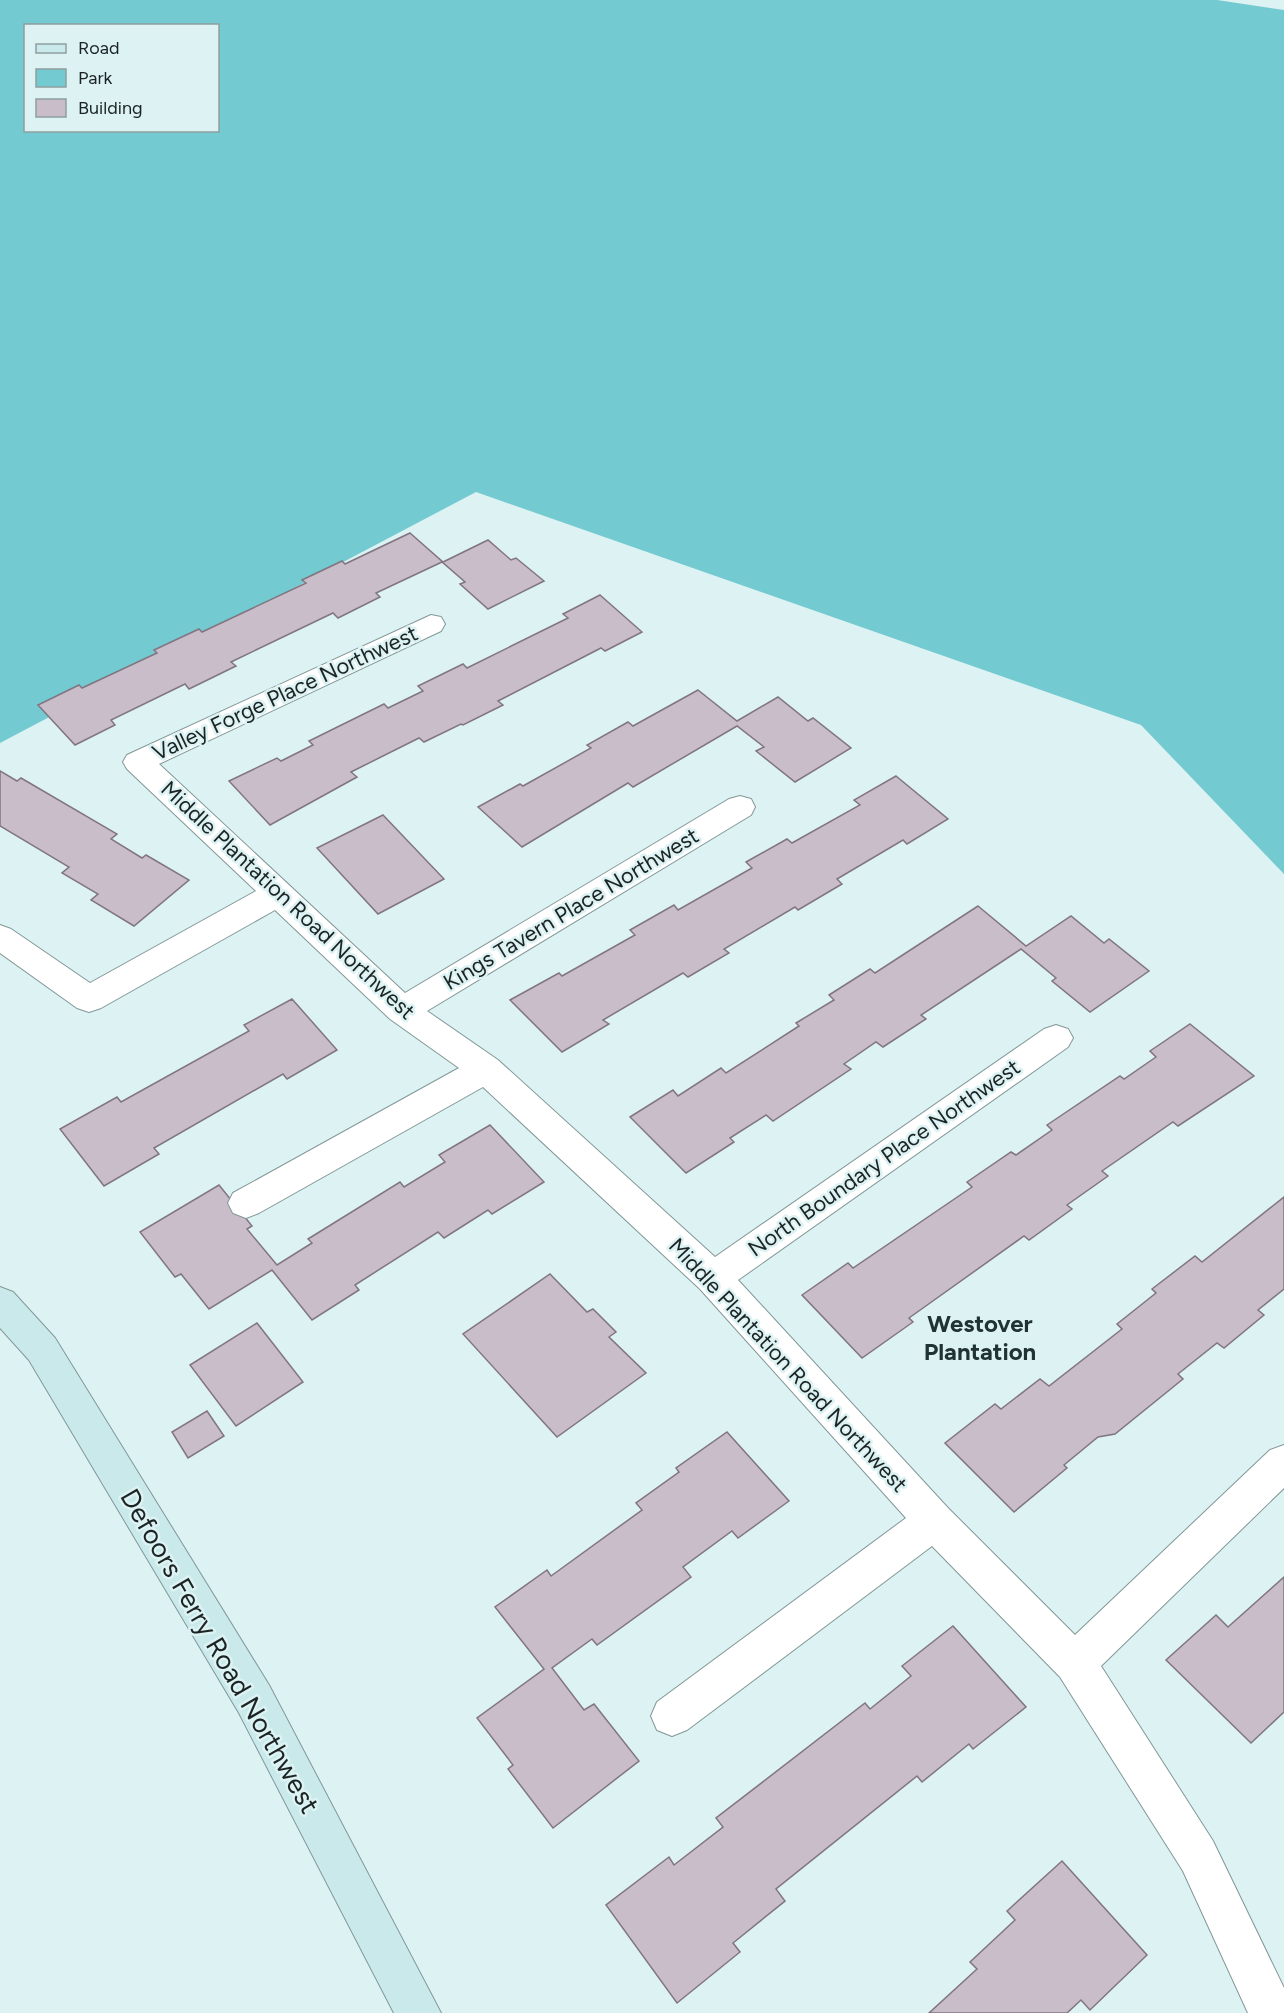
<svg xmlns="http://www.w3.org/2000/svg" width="1284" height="2013" font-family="Figtree,sans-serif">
<rect width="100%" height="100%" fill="#dcf2f3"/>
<path fill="#73cad0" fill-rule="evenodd" d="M 0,0 L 1217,0 L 1284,10 L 1284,874 L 1141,725 L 476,492 L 0,743 ZM 26,26 L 218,26 L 218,130 L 26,130 Z"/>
<g fill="#cabdca" stroke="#817581" stroke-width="1.5">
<path d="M 410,533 L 443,562 L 488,540 L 511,560 L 516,558 L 544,581 L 488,609 L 460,584 L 465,582 L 442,562 L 376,593 L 380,597 L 338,618 L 333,613 L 231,662 L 236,666 L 189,689 L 185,684 L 111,720 L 115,725 L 75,745 L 38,705 L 79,685 L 82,688 L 157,653 L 154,650 L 199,629 L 202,632 L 306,583 L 302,580 L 342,561 L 345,564 Z"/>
<path d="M 600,595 L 642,632 L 605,651 L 601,648 L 498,701 L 503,705 L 463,725 L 461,724 L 424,742 L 419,738 L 351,772 L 357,777 L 270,825 L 229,781 L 277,758 L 281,761 L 313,745 L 309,741 L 384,704 L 388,708 L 423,691 L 418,686 L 463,664 L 467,668 L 568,618 L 563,614 Z"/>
<path d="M 698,690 L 737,721 L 778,697 L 808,721 L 813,718 L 851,748 L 795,782 L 756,751 L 764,747 L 737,726 L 633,787 L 628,783 L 522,847 L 478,807 L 520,784 L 523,786 L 591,748 L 587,745 L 628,722 L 633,726 Z"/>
<path d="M 0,771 L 17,781 L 21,778 L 117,834 L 111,839 L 142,858 L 146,855 L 189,880 L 134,926 L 91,900 L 98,894 L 62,873 L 69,867 L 0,826 Z"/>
<path d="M 896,776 L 948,819 L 907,844 L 903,840 L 837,879 L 842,884 L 798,910 L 795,907 L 724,949 L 729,953 L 688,977 L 683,973 L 603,1020 L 609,1024 L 562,1052 L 510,1000 L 559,973 L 562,976 L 635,935 L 630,930 L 674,905 L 678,910 L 752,868 L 746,862 L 787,839 L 792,843 L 860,805 L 854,800 Z"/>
<path d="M 383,815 L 444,879 L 378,914 L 317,848 Z"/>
<path d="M 978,906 L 1026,946 L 1071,916 L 1104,943 L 1109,939 L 1149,971 L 1090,1012 L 1052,981 L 1056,978 L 1021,949 L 921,1015 L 926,1019 L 883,1047 L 876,1042 L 844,1064 L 851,1069 L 773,1121 L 766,1115 L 730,1138 L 734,1142 L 686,1173 L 630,1117 L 673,1090 L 678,1096 L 721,1068 L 726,1073 L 799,1026 L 796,1023 L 834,1000 L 829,995 L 870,969 L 875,973 Z"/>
<path d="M 292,999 L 337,1050 L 287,1079 L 283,1074 L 154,1148 L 159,1154 L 104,1186 L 60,1129 L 117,1097 L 121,1102 L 249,1031 L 244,1025 Z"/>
<path d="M 1190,1024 L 1254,1076 L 1178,1126 L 1173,1122 L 1102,1171 L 1108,1176 L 1067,1205 L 1072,1209 L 1029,1240 L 1024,1236 L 909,1318 L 913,1322 L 862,1358 L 802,1295 L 848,1263 L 853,1268 L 972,1187 L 967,1182 L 1011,1152 L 1016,1155 L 1052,1130 L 1047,1125 L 1120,1076 L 1124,1079 L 1156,1057 L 1150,1051 Z"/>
<path d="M 490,1125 L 544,1182 L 492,1214 L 488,1210 L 444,1238 L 438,1232 L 355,1285 L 359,1290 L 312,1320 L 272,1270 L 209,1309 L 181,1274 L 175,1277 L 140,1232 L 219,1185 L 252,1226 L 247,1229 L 277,1265 L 312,1243 L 308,1239 L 400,1182 L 404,1187 L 445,1162 L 439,1155 Z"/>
<path d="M 1284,1197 L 1284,1289 L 1258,1310 L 1264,1315 L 1224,1348 L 1217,1343 L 1178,1374 L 1183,1379 L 1115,1434 L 1098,1437 L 1064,1465 L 1067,1468 L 1014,1512 L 945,1443 L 995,1404 L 1001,1409 L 1040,1379 L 1049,1386 L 1122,1329 L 1117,1324 L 1156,1293 L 1152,1289 L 1195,1256 L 1202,1262 Z"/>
<path d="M 550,1274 L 587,1312 L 593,1309 L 616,1332 L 609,1337 L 646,1373 L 557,1437 L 463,1334 Z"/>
<path d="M 257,1323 L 303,1382 L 236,1426 L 190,1365 Z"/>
<path d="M 207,1411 L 224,1436 L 188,1458 L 172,1432 Z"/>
<path d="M 727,1432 L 789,1501 L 738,1538 L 732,1531 L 683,1567 L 691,1577 L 597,1645 L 592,1639 L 552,1668 L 584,1710 L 594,1704 L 639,1761 L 553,1828 L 508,1769 L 513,1765 L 477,1718 L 544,1669 L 495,1607 L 547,1570 L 551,1576 L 642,1510 L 636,1503 L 679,1472 L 676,1468 Z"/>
<path d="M 1284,1577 L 1284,1712 L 1251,1743 L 1166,1660 L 1216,1615 L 1228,1627 Z"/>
<path d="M 953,1626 L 1026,1707 L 973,1749 L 969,1744 L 922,1782 L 917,1776 L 776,1889 L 785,1901 L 733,1943 L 740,1952 L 677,2003 L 606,1905 L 669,1857 L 674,1865 L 723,1827 L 716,1818 L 865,1703 L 870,1709 L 911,1676 L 902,1666 Z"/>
<path d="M 1062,1861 L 1147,1955 L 1090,2010 L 1081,2000 L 1067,2013 L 929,2013 L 977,1969 L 970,1962 L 1015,1920 L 1007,1911 Z"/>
</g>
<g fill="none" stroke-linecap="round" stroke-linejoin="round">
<g stroke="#839798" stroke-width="2">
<path id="street" d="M 431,615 L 441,617 L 445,624 L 441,631 L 159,764 L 405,993 L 729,799 L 740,796 L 751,799 L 755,807 L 751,815 L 427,1011 L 498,1060 L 715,1257 L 1044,1029 L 1056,1025 L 1068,1029 L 1073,1038 L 1068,1047 L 738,1280 L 948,1508 L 1075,1635 L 1270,1450 L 1284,1445 L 1284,1488 L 1101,1666 L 1213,1841 L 1284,1988 L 1284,2013 L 1248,2013 L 1183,1871 L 1060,1677 L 932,1546 L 687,1730 L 672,1736 L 657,1730 L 651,1716 L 657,1702 L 906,1518 L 700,1289 L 483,1087 L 259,1213 L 246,1218 L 233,1213 L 228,1203 L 233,1193 L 459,1068 L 390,1019 L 275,910 L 101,1008 L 89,1012 L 77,1008 L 0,953 L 0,925 L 11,929 L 90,983 L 256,891 L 127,769 L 123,762 L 127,755 Z"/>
</g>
<g stroke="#839798" stroke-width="2">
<path id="secondary" d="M 0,1287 L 13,1292 L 55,1338 L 269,1685 L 441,2013 L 394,2013 L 239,1713 L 29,1360 L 0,1328 Z"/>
</g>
<use href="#street" fill="#fff" fill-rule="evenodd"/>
<use href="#secondary" fill="#c9e9eb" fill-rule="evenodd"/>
</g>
<g text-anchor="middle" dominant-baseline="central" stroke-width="5" stroke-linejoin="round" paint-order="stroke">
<g font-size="22" fill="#1c2324" stroke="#dcf2f3">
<text transform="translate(285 693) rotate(-25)">Valley Forge Place Northwest</text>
<text transform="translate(288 900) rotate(43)">Middle Plantation Road Northwest</text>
<text transform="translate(571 909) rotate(-31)">Kings Tavern Place Northwest</text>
<text transform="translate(884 1158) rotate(-35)">North Boundary Place Northwest</text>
<text transform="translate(788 1365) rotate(47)">Middle Plantation Road Northwest</text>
</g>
<g font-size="24" font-weight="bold" fill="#213233" stroke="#dcf2f3">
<text x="980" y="1323">Westover<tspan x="980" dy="28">Plantation</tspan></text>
</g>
<g font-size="27" fill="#1c2324" stroke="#dcf2f3">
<text transform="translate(220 1651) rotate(60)">Defoors Ferry Road Northwest</text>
</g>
</g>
<rect x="24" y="24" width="195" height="108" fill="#dcf2f3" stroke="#8f9fa0" stroke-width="1.5"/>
<rect x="36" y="44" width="30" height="9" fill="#c9e9eb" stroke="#8f9fa0" stroke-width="1.5"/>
<text x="78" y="54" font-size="18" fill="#1c2324">Road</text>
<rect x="36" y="69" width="30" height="18" fill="#73cad0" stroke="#8f9fa0" stroke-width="1.5"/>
<text x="78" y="84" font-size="18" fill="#1c2324">Park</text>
<rect x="36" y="99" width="30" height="18" fill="#cabdca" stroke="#8f9fa0" stroke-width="1.5"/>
<text x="78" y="114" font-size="18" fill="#1c2324">Building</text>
</svg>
